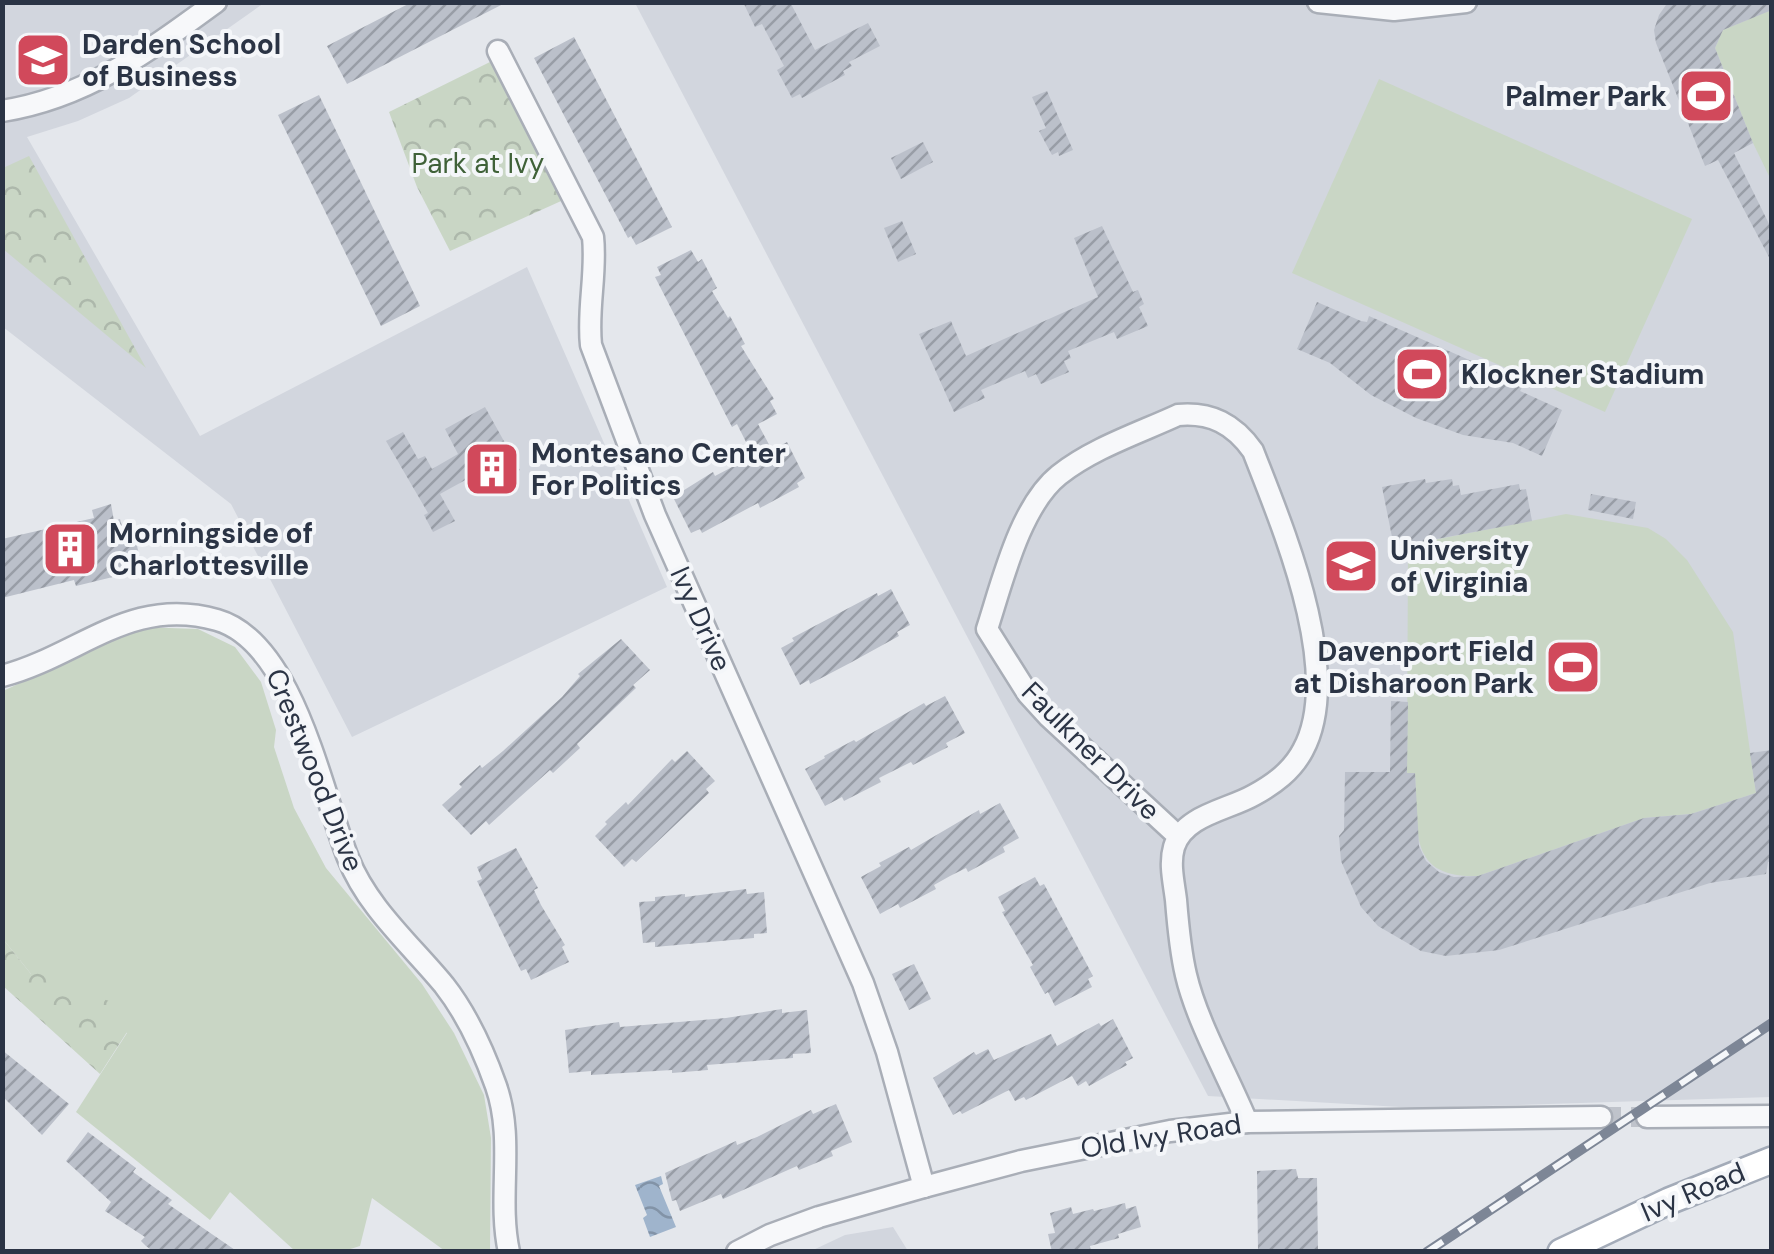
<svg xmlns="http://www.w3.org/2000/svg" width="1774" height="1254" font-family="'DM Sans',sans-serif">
<defs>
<pattern id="forest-crowns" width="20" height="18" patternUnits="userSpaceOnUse" patternTransform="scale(2.5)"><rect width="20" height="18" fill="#c9d6c5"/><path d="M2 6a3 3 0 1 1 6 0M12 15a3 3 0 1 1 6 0" fill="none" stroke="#adb8ab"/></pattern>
<pattern id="water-waves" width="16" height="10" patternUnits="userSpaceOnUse" patternTransform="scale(2.5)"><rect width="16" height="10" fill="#9fb4cc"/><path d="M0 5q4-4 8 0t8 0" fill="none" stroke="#8293a7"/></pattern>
<pattern id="building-hatch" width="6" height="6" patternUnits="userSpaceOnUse" patternTransform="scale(2.5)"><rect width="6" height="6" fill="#bbc0ca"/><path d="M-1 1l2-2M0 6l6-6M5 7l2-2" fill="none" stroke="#989da6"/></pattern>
</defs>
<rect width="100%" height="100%" fill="#e4e7ec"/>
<g fill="#d2d6de">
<path d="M 2,3 L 264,3 L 129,98 L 78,121 L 27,137 L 200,436 L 527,267 L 667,587 L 352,737 L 231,504 L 3,327 Z"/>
<path d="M 635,3 L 1771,3 L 1771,1097 L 1418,1108 L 1208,1096 Z"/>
<path d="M 893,1227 L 908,1251 L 811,1251 L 845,1235 Z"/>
</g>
<g fill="#c9d6c5">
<path d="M 1771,10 L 1771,180 L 1753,143 L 1715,48 L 1723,30 Z"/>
<path d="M 1379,79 L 1692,219 L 1605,412 L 1292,273 Z"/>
<path d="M 1566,514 L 1648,528 L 1666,539 L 1687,560 L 1733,632 L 1756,793 L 1691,814 L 1644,818 L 1478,876 C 1406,879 1418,827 1415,773 L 1407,773 L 1408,545 Z"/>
<path d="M 140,627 L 198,629 L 235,647 L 261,682 L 276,730 L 274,747 L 294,808 L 326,868 L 422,984 L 454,1033 L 484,1095 L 491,1138 L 490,1251 L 445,1251 L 372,1198 L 360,1246 L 344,1251 L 295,1251 L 230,1192 L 210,1220 L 76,1112 L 127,1033 L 77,993 L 31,974 L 3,939 L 3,691 Z"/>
</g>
<g fill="url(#forest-crowns)">
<path d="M 494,60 L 570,197 L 450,251 L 417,187 L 389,112 Z"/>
<path d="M 29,156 L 146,368 L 3,249 L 3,168 Z"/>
<path d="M 3,939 L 31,974 L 59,969 L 78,993 L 110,1001 L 127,1032 L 100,1074 L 3,986 Z"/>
</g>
<path fill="url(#water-waves)" d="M 661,1176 L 663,1184 L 659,1186 L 676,1227 L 650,1237 L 643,1218 L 647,1215 L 635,1185 Z"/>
<g fill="url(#building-hatch)">
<path d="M 412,2 L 507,2 L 347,84 L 327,46 Z"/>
<path d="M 743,2 L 790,2 L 815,50 L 868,23 L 880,46 L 849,62 L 852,66 L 843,71 L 845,75 L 802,98 L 800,94 L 792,98 L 777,70 L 784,66 L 762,24 L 755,27 Z"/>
<path d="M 1668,2 L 1772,2 L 1772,10 L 1723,30 L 1715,48 L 1753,143 L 1734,153 L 1772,230 L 1772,263 L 1718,160 L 1705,166 L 1656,43 L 1654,30 L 1659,15 Z"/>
<path d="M 574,37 L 672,227 L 636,245 L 631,236 L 628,238 L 534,58 Z"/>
<path d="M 1047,91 L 1073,150 L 1059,156 L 1058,152 L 1052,155 L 1039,131 L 1046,128 L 1032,97 Z"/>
<path d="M 319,95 L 420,306 L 381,326 L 278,115 Z"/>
<path d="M 923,142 L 933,162 L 901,179 L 891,158 Z"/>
<path d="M 902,221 L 916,254 L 898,262 L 884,228 Z"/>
<path d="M 1102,226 L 1133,292 L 1138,290 L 1144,304 L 1139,307 L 1148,326 L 1117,339 L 1114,332 L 1068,351 L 1071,358 L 1064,361 L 1069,372 L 1041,384 L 1036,374 L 1028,378 L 1025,371 L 981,390 L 985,398 L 954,412 L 919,334 L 951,321 L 966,356 L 1098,297 L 1074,238 Z"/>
<path d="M 691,250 L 698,262 L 702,259 L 717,288 L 712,291 L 728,318 L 730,316 L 745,344 L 741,346 L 774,399 L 770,401 L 777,414 L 758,424 L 772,450 L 787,442 L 805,478 L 797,483 L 799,487 L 760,508 L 758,503 L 702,533 L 700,529 L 691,533 L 673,497 L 713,472 L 715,476 L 753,456 L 737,424 L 732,427 L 655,277 L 661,275 L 657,267 Z"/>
<path d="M 1317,302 L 1361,321 L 1367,322 L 1369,316 L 1524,384 L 1520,391 L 1562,410 L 1542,456 L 1513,443 L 1463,435 L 1416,418 L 1371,395 L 1330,363 L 1297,349 Z"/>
<path d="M 485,407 L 520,470 L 477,493 L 469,478 L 440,494 L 455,521 L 433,532 L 424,515 L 428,513 L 386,441 L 403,432 L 418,459 L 425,456 L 432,469 L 458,454 L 445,429 Z"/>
<path d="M 1425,479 L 1426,483 L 1452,479 L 1453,486 L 1459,485 L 1461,495 L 1519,484 L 1520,490 L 1526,489 L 1532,521 L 1394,547 L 1382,487 Z"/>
<path d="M 1591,494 L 1636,502 L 1633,519 L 1588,510 Z"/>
<path d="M 111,504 L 114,521 L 120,519 L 123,530 L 133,528 L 140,559 L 125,564 L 125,574 L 76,586 L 74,580 L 2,598 L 2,539 L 94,518 L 92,510 Z"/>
<path d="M 891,589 L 910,625 L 897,632 L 899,636 L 850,663 L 810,684 L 809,680 L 800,685 L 781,648 L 794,641 L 792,638 L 877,593 L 878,596 Z"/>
<path d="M 621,639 L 650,670 L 633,685 L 636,688 L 577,744 L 580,748 L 553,773 L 550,770 L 489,825 L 486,821 L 471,835 L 442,805 L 462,787 L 459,784 L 480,765 L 482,768 L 503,751 L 562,697 L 580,676 L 578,674 Z"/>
<path d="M 945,696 L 965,733 L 946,743 L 948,747 L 913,765 L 911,762 L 879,778 L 881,782 L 844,801 L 842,797 L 825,806 L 805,769 L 825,758 L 824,756 L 854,740 L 856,742 L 924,703 L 926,706 Z"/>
<path d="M 1391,701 L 1408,702 L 1407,773 L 1415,773 L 1419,846 L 1426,861 L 1439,872 L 1454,877 L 1478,876 L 1644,818 L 1691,814 L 1756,793 L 1750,753 L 1772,750 L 1772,861 L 1768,862 L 1766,874 L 1710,883 L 1499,950 L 1446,956 L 1421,951 L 1378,926 L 1361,907 L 1341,861 L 1339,836 L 1344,830 L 1345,772 L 1390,772 Z"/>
<path d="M 687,751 L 715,781 L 706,789 L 709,793 L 636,862 L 632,859 L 624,867 L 595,836 L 607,824 L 605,822 L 626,802 L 628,805 L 672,759 L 675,762 Z"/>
<path d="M 1000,803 L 1019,838 L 1003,847 L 1005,852 L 968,872 L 966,868 L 950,876 L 934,885 L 936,889 L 900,908 L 898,904 L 880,914 L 861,877 L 881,866 L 879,863 L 909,847 L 911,850 L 979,810 L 980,814 Z"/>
<path d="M 516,848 L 538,888 L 534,890 L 541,905 L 565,945 L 562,947 L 569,962 L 531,980 L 526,969 L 521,971 L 477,881 L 482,879 L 477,867 Z"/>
<path d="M 1035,877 L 1040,886 L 1044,884 L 1093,976 L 1088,979 L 1092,987 L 1055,1006 L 1048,992 L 1045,994 L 1030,967 L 1033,965 L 1002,912 L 1005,911 L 998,897 Z"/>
<path d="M 746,889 L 747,894 L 764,892 L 767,933 L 754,934 L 754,938 L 655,947 L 655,942 L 643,943 L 639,902 L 655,901 L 655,897 L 685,894 L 685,897 Z"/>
<path d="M 914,964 L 931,999 L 909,1010 L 892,974 Z"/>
<path d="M 782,1009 L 782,1013 L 807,1010 L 811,1053 L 793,1054 L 793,1058 L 707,1065 L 708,1070 L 672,1073 L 672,1070 L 591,1075 L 591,1071 L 569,1073 L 565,1030 L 619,1022 L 620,1027 L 726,1018 Z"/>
<path d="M 1113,1019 L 1133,1058 L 1125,1062 L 1127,1065 L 1089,1086 L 1086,1081 L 1078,1086 L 1072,1076 L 1026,1100 L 1024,1097 L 1015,1101 L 1009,1090 L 962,1114 L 960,1111 L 953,1115 L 933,1078 L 974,1052 L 976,1055 L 988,1049 L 994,1060 L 1051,1034 L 1057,1046 L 1099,1023 L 1101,1026 Z"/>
<path d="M 2,1050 L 69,1104 L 42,1135 L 2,1096 Z"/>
<path d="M 836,1104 L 852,1142 L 831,1151 L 833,1156 L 799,1170 L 797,1166 L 723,1199 L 721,1194 L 680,1211 L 676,1200 L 672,1201 L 665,1173 L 736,1141 L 737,1145 L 757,1137 L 811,1110 L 813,1114 Z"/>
<path d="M 88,1132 L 136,1168 L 133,1172 L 172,1200 L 168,1204 L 238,1252 L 154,1252 L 146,1246 L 141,1241 L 145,1237 L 105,1211 L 111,1202 L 66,1161 Z"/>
<path d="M 1296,1169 L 1298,1178 L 1317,1178 L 1318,1252 L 1258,1252 L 1257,1171 Z"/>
<path d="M 1125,1203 L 1126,1209 L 1136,1206 L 1141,1227 L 1118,1234 L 1119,1238 L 1090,1246 L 1091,1252 L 1052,1252 L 1048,1234 L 1055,1233 L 1050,1213 L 1071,1207 L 1073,1214 L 1093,1209 L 1094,1211 Z"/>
</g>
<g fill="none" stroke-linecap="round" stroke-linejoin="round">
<path stroke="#bfc3cb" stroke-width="20" stroke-dasharray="20 10" stroke-linecap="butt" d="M 1601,1117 L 1647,1117"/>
<g stroke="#a9aeb7" stroke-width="25">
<g id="minor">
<path d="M 1318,2 L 1394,10 L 1466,2"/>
<path d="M 498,51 L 593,237 C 597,273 587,308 591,345 L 655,515 L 863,983 L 887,1052 L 924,1187"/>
<path d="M 2,111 C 86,98 149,51 216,2"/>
<path d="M 2,676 C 79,656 131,595 217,620 C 294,642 321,791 348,858 C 367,907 411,945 444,985 C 466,1013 484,1052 496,1086 C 515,1140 497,1197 509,1252"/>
<path d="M 1179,837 L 1049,717 L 1028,694 L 987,629 C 1002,583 1020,506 1059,475 C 1093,448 1139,433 1178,415 C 1211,412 1234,424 1253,451 C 1282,526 1345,672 1303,750 C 1292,771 1274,784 1254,795 C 1228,810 1184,815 1174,847 C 1169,864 1174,883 1176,900 C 1178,925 1180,950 1186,975 C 1197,1022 1228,1076 1247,1122"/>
<path d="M 1647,1117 L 1772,1116"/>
<path d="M 737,1252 L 770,1235 L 819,1217 L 924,1187 L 1021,1161 L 1170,1131 L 1247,1122 L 1601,1117"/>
</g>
</g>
<g stroke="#a3abb8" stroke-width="30">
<path id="major" d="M 1561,1252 L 1669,1201 L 1772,1160"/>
</g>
<use href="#minor" stroke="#f7f8fa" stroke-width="20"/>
<use href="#major" stroke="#fff" stroke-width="25"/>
<g stroke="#7d8696" stroke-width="10">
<path id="rail" d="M 1427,1252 L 1772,1023"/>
</g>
<use href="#rail" stroke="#f4f6f9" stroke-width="6" stroke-dasharray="19" stroke-linecap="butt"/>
</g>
<defs>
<g id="university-square" transform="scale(2.875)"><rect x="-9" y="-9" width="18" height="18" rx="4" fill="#d1495b" stroke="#f4f6f9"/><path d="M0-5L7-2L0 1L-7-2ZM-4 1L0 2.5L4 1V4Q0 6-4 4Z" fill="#fff"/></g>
<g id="stadium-square" transform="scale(2.875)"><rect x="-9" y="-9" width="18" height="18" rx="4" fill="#d1495b" stroke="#f4f6f9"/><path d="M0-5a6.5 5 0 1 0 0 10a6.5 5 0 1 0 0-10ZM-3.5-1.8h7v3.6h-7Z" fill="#fff"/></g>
<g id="building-square" transform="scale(2.875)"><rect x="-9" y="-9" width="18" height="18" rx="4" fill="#d1495b" stroke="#f4f6f9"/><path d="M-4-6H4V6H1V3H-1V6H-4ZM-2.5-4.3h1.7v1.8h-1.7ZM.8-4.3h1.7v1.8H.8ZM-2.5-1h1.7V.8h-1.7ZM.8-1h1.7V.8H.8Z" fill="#fff"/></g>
</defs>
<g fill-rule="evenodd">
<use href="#university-square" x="43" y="60"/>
<use href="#stadium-square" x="1706" y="96"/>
<use href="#stadium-square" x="1422" y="374"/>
<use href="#building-square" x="492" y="469"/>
<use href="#building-square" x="70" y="549"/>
<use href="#university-square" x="1351" y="566"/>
<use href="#stadium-square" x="1573" y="667"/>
</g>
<g text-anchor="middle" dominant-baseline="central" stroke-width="8" stroke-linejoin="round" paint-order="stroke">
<g font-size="28" font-weight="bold" fill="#2b3445" stroke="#f4f6f9" text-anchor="start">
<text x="82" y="44">Darden School<tspan x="82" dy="32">of Business</tspan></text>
<text x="1667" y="96" text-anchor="end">Palmer Park</text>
<text x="1461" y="374">Klockner Stadium</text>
<text x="531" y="453">Montesano Center<tspan x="531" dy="32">For Politics</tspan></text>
<text x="109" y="533">Morningside of<tspan x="109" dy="32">Charlottesville</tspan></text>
<text x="1390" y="550">University<tspan x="1390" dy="32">of Virginia</tspan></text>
<text x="1534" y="651" text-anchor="end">Davenport Field<tspan x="1534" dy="32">at Disharoon Park</tspan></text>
</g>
<g font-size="28" fill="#3f6138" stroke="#f4f6f9">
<text x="478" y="163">Park at Ivy</text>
</g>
<g font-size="28" fill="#2b3445" stroke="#f4f6f9">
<text transform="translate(701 619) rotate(66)">Ivy Drive</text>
<text transform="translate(1091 751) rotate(45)">Faulkner Drive</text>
<text transform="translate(315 770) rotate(68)">Crestwood Drive</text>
<text transform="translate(1161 1136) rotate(-9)">Old Ivy Road</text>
<text transform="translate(1693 1192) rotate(-23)">Ivy Road</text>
</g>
</g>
<rect width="1774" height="1254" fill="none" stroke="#2b3445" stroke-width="10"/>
</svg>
